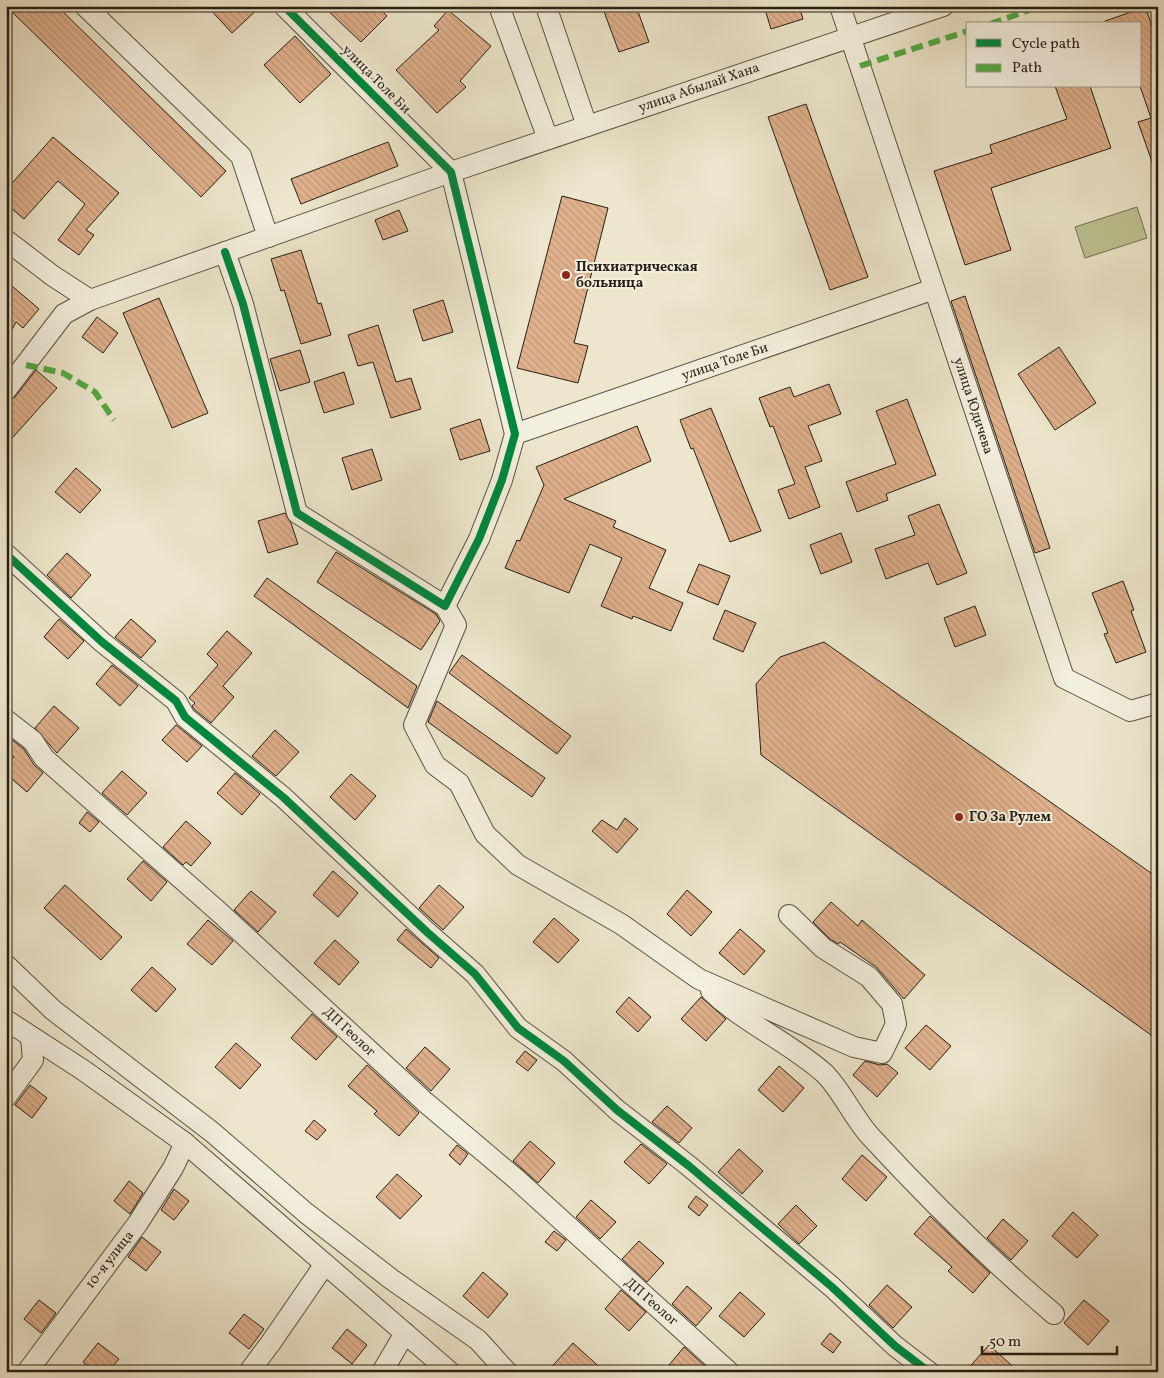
<svg xmlns="http://www.w3.org/2000/svg" width="1164" height="1378" font-family="Vollkorn,serif">
<defs>
<pattern id="building-back-hatch" width="6" height="6" patternUnits="userSpaceOnUse" patternTransform="scale(1.25)"><rect width="6" height="6" fill="#e0b18c"/><path d="M-1 5l2 2M0 0l6 6M5-1l2 2" fill="none" stroke="#c09878"/></pattern>
</defs>
<rect width="100%" height="100%" fill="#ede6cc"/>
<filter id="stains"><feTurbulence type="fractalNoise" baseFrequency=".004" numOctaves="4"/><feColorMatrix values="0 0 0 0 .2 0 0 0 0 .09 0 0 0 0 .02 0 0 0 .5 -.17"/></filter>
<radialGradient id="worn" r=".72"><stop offset=".6" stop-color="#630" stop-opacity="0"/><stop offset="1" stop-color="#630" stop-opacity=".3"/></radialGradient>
<path fill="#bfc393" stroke="#747154" d="M 1137,207 L 1147,238 L 1085,258 L 1075,227 Z"/>
<g fill="url(#building-back-hatch)" stroke="#281f14">
<path d="M 6,6 L 57,6 L 226,171 L 201,197 Z"/>
<path d="M 207,6 L 261,6 L 232,33 Z"/>
<path d="M 323,6 L 377,6 L 387,16 L 361,42 Z"/>
<path d="M 602,6 L 636,6 L 649,42 L 619,52 Z"/>
<path d="M 764,6 L 799,6 L 803,19 L 771,29 Z"/>
<path d="M 1140,6 L 1145,6 L 1158,43 L 1158,172 L 1156,173 L 1138,122 L 1151,118 L 1140,86 L 1140,24 L 1105,24 L 1105,21 L 1140,9 Z"/>
<path d="M 448,10 L 491,46 L 460,81 L 466,87 L 437,113 L 396,70 L 439,30 L 434,26 Z"/>
<path d="M 295,36 L 331,74 L 300,103 L 264,65 Z"/>
<path d="M 1055,86 L 1090,86 L 1111,148 L 991,188 L 1011,250 L 965,265 L 934,171 L 992,153 L 990,145 L 1067,119 Z"/>
<path d="M 806,104 L 868,277 L 830,290 L 768,117 Z"/>
<path d="M 53,137 L 119,193 L 86,230 L 94,235 L 79,255 L 58,240 L 85,204 L 58,181 L 24,219 L 6,204 L 6,190 Z"/>
<path d="M 388,142 L 398,166 L 301,204 L 291,179 Z"/>
<path d="M 562,196 L 608,208 L 574,343 L 588,346 L 578,383 L 517,368 Z"/>
<path d="M 399,210 L 408,231 L 383,240 L 375,220 Z"/>
<path d="M 301,250 L 318,304 L 321,303 L 331,335 L 301,344 L 284,290 L 281,291 L 271,259 Z"/>
<path d="M 6,281 L 39,309 L 23,328 L 16,322 L 6,341 Z"/>
<path d="M 965,296 L 1050,548 L 1035,553 L 951,301 Z"/>
<path d="M 159,298 L 208,413 L 172,428 L 123,313 Z"/>
<path d="M 443,300 L 453,332 L 423,341 L 413,310 Z"/>
<path d="M 97,317 L 118,333 L 103,353 L 82,337 Z"/>
<path d="M 378,325 L 396,382 L 411,378 L 421,409 L 391,418 L 373,362 L 358,366 L 348,335 Z"/>
<path d="M 1059,347 L 1096,403 L 1055,430 L 1018,374 Z"/>
<path d="M 300,350 L 310,382 L 280,391 L 270,359 Z"/>
<path d="M 36,370 L 57,388 L 6,445 L 6,402 L 15,397 Z"/>
<path d="M 344,372 L 354,404 L 324,413 L 314,382 Z"/>
<path d="M 829,384 L 841,414 L 808,426 L 822,461 L 805,467 L 820,507 L 789,519 L 778,490 L 795,484 L 773,426 L 770,427 L 759,398 L 790,387 L 794,397 Z"/>
<path d="M 907,399 L 936,475 L 886,494 L 888,500 L 857,512 L 846,482 L 896,464 L 876,411 Z"/>
<path d="M 711,408 L 761,531 L 730,542 L 693,448 L 691,449 L 680,420 Z"/>
<path d="M 480,419 L 490,451 L 460,460 L 450,429 Z"/>
<path d="M 637,426 L 651,461 L 564,499 L 616,521 L 613,527 L 666,550 L 649,588 L 683,603 L 671,631 L 633,616 L 632,619 L 601,606 L 622,558 L 590,544 L 569,593 L 505,568 L 517,540 L 520,541 L 544,485 L 536,467 Z"/>
<path d="M 372,449 L 382,480 L 352,490 L 342,458 Z"/>
<path d="M 76,468 L 101,490 L 80,513 L 55,492 Z"/>
<path d="M 939,504 L 967,573 L 937,585 L 928,563 L 886,579 L 875,549 L 915,535 L 908,516 Z"/>
<path d="M 285,513 L 291,523 L 298,544 L 268,553 L 258,521 Z"/>
<path d="M 841,533 L 852,562 L 821,574 L 810,545 Z"/>
<path d="M 336,552 L 436,614 L 440,621 L 421,650 L 317,582 Z"/>
<path d="M 67,553 L 91,575 L 71,598 L 47,575 Z"/>
<path d="M 699,564 L 730,576 L 718,605 L 687,592 Z"/>
<path d="M 267,578 L 417,686 L 408,708 L 254,596 Z"/>
<path d="M 1123,581 L 1134,610 L 1131,611 L 1146,652 L 1116,663 L 1104,634 L 1108,633 L 1092,593 Z"/>
<path d="M 975,606 L 986,635 L 955,647 L 944,618 Z"/>
<path d="M 725,610 L 756,623 L 743,652 L 713,639 Z"/>
<path d="M 59,619 L 84,641 L 68,659 L 44,637 Z"/>
<path d="M 131,619 L 156,641 L 141,658 L 115,637 Z"/>
<path d="M 227,631 L 252,653 L 223,686 L 234,697 L 211,723 L 194,709 L 192,706 L 195,703 L 189,698 L 218,665 L 207,654 Z"/>
<path d="M 824,642 L 1158,878 L 1158,1040 L 761,755 L 756,684 L 780,657 Z"/>
<path d="M 462,655 L 571,736 L 557,754 L 449,673 Z"/>
<path d="M 112,665 L 138,686 L 120,706 L 96,684 Z"/>
<path d="M 437,701 L 545,778 L 532,797 L 428,722 Z"/>
<path d="M 54,706 L 79,728 L 57,753 L 35,728 Z"/>
<path d="M 176,725 L 202,746 L 187,762 L 162,740 Z"/>
<path d="M 275,730 L 299,752 L 276,776 L 252,756 Z"/>
<path d="M 6,735 L 24,749 L 34,765 L 43,773 L 27,792 L 6,774 L 6,765 L 14,757 L 6,751 Z"/>
<path d="M 122,771 L 147,793 L 127,815 L 102,793 Z"/>
<path d="M 235,773 L 260,794 L 242,815 L 217,793 Z"/>
<path d="M 351,774 L 376,796 L 355,820 L 330,797 Z"/>
<path d="M 87,812 L 99,822 L 90,832 L 79,823 Z"/>
<path d="M 625,818 L 638,829 L 617,853 L 592,831 L 602,820 L 617,830 Z"/>
<path d="M 186,821 L 211,843 L 191,866 L 186,862 L 183,865 L 163,847 Z"/>
<path d="M 143,861 L 167,882 L 151,901 L 127,879 Z"/>
<path d="M 333,871 L 358,893 L 338,917 L 313,895 Z"/>
<path d="M 65,885 L 122,937 L 101,960 L 44,908 Z"/>
<path d="M 439,885 L 464,907 L 443,930 L 419,908 Z"/>
<path d="M 687,890 L 712,912 L 691,936 L 667,914 Z"/>
<path d="M 251,891 L 276,912 L 258,932 L 234,910 Z"/>
<path d="M 831,902 L 858,926 L 862,920 L 925,975 L 904,999 L 876,967 L 840,942 L 838,944 L 830,939 L 813,922 Z"/>
<path d="M 554,918 L 579,940 L 558,963 L 533,942 Z"/>
<path d="M 208,920 L 233,941 L 212,965 L 187,944 Z"/>
<path d="M 406,929 L 439,958 L 431,968 L 397,940 Z"/>
<path d="M 740,929 L 765,951 L 744,975 L 719,953 Z"/>
<path d="M 335,940 L 359,962 L 339,985 L 314,963 Z"/>
<path d="M 152,967 L 176,989 L 156,1012 L 131,990 Z"/>
<path d="M 629,997 L 651,1017 L 638,1032 L 616,1012 Z"/>
<path d="M 701,997 L 726,1019 L 706,1041 L 681,1019 Z"/>
<path d="M 312,1014 L 337,1037 L 316,1060 L 291,1038 Z"/>
<path d="M 926,1025 L 951,1046 L 930,1070 L 905,1048 Z"/>
<path d="M 236,1043 L 261,1065 L 240,1089 L 215,1067 Z"/>
<path d="M 425,1047 L 450,1069 L 431,1091 L 406,1068 Z"/>
<path d="M 525,1051 L 537,1060 L 528,1071 L 516,1062 Z"/>
<path d="M 865,1061 L 880,1065 L 887,1064 L 898,1073 L 877,1097 L 853,1075 Z"/>
<path d="M 367,1065 L 419,1113 L 399,1136 L 374,1114 L 377,1111 L 348,1086 Z"/>
<path d="M 779,1066 L 804,1088 L 783,1112 L 758,1090 Z"/>
<path d="M 30,1085 L 47,1098 L 32,1118 L 15,1105 Z"/>
<path d="M 667,1106 L 692,1128 L 679,1143 L 652,1122 Z"/>
<path d="M 314,1120 L 326,1130 L 317,1140 L 305,1131 Z"/>
<path d="M 530,1141 L 555,1163 L 538,1183 L 513,1161 Z"/>
<path d="M 641,1144 L 667,1164 L 649,1184 L 624,1162 Z"/>
<path d="M 457,1145 L 468,1154 L 460,1165 L 449,1155 Z"/>
<path d="M 739,1149 L 763,1171 L 742,1194 L 718,1172 Z"/>
<path d="M 862,1155 L 887,1177 L 866,1201 L 842,1179 Z"/>
<path d="M 397,1174 L 422,1196 L 400,1219 L 376,1197 Z"/>
<path d="M 129,1181 L 143,1193 L 130,1214 L 114,1201 Z"/>
<path d="M 174,1189 L 189,1201 L 174,1220 L 161,1210 Z"/>
<path d="M 696,1196 L 708,1205 L 699,1216 L 688,1207 Z"/>
<path d="M 591,1200 L 616,1222 L 600,1239 L 576,1217 Z"/>
<path d="M 796,1205 L 817,1226 L 799,1244 L 778,1224 Z"/>
<path d="M 1073,1212 L 1098,1235 L 1077,1258 L 1052,1236 Z"/>
<path d="M 930,1216 L 990,1273 L 973,1293 L 948,1271 L 952,1267 L 914,1234 Z"/>
<path d="M 1003,1219 L 1028,1241 L 1011,1260 L 987,1238 Z"/>
<path d="M 554,1231 L 566,1240 L 557,1251 L 545,1242 Z"/>
<path d="M 142,1237 L 161,1252 L 146,1271 L 128,1257 Z"/>
<path d="M 639,1241 L 664,1263 L 647,1282 L 622,1259 Z"/>
<path d="M 483,1272 L 508,1294 L 488,1318 L 463,1296 Z"/>
<path d="M 887,1285 L 912,1307 L 893,1328 L 869,1305 Z"/>
<path d="M 687,1286 L 712,1308 L 696,1326 L 672,1304 Z"/>
<path d="M 621,1290 L 646,1312 L 629,1331 L 605,1309 Z"/>
<path d="M 740,1292 L 765,1314 L 744,1337 L 719,1316 Z"/>
<path d="M 39,1300 L 56,1313 L 41,1333 L 24,1319 Z"/>
<path d="M 1084,1300 L 1109,1321 L 1088,1345 L 1064,1323 Z"/>
<path d="M 244,1314 L 264,1329 L 249,1349 L 229,1333 Z"/>
<path d="M 347,1329 L 367,1345 L 352,1364 L 332,1348 Z"/>
<path d="M 830,1333 L 841,1342 L 833,1353 L 821,1344 Z"/>
<path d="M 98,1343 L 119,1359 L 108,1372 L 95,1372 L 83,1362 Z"/>
<path d="M 573,1343 L 605,1372 L 547,1372 Z"/>
<path d="M 989,1345 L 1019,1372 L 965,1372 Z"/>
<path d="M 684,1347 L 709,1370 L 707,1372 L 677,1372 L 669,1365 Z"/>
</g>
<g fill="none" stroke-linecap="round" stroke-linejoin="round">
<g stroke="#595142" stroke-width="22">
<g id="minor">
<path d="M 85,6 L 241,156 L 268,237"/>
<path d="M 499,6 L 548,139"/>
<path d="M 546,6 L 587,126"/>
<path d="M 840,6 L 1064,678 L 1130,711 L 1158,703"/>
<path d="M 6,240 L 53,276 L 90,300"/>
<path d="M 225,252 L 243,304 L 297,513 L 445,606 L 479,539 L 502,480 L 515,434 L 451,172 L 284,6"/>
<path d="M 6,390 L 64,314 L 90,300 L 451,172 L 943,6"/>
<path d="M 515,434 L 934,289"/>
<path d="M 6,554 L 102,642 L 176,701 L 185,717 L 283,797 L 428,933 L 475,974 L 518,1028 L 564,1061 L 617,1110 L 689,1166 L 832,1287 L 895,1346 L 929,1372"/>
<path d="M 445,606 L 456,625 L 414,725 L 435,765 L 459,783 L 485,834 L 518,865 L 621,924 L 699,979 L 854,1047 L 882,1053 L 896,1024 L 892,1004 L 869,977 L 823,948 L 789,915"/>
<path d="M 6,720 L 33,741 L 44,758 L 219,912 L 425,1102 L 515,1178 L 729,1372"/>
<path d="M 6,965 L 53,1010 L 212,1132 L 306,1213 L 391,1279 L 478,1340 L 507,1372"/>
<path d="M 711,991 C 744,1023 789,1042 824,1073 C 841,1089 854,1119 871,1137 C 929,1200 989,1259 1054,1314"/>
<path d="M 6,1020 L 83,1070 L 185,1143 L 450,1372"/>
<path d="M 6,1097 L 33,1060 L 31,1038"/>
<path d="M 27,1372 L 138,1223 L 173,1168 L 185,1143"/>
<path d="M 249,1372 L 272,1341 L 325,1264"/>
<path d="M 382,1372 L 405,1333"/>
</g>
</g>
<use href="#minor" stroke="#f3efde" stroke-width="20"/>
<g stroke="#53aa42" stroke-width="6" stroke-dasharray="12 6" stroke-linecap="butt">
<path d="M 990,24 L 1041,6"/>
<path d="M 860,66 L 968,31"/>
<path d="M 26,365 L 63,373 L 95,392 L 114,420"/>
</g>
<g stroke="#f3efde" stroke-width="11">
<g id="cycleway">
<path d="M 225,252 L 243,304 L 297,513 L 445,606 L 479,539 L 502,480 L 515,434 L 451,172 L 284,6"/>
<path d="M 6,554 L 102,642 L 176,701 L 185,717 L 283,797 L 428,933 L 475,974 L 518,1028 L 564,1061 L 617,1110 L 689,1166 L 832,1287 L 895,1346 L 929,1372"/>
</g>
</g>
<use href="#cycleway" stroke="#00873e" stroke-width="8"/>
</g>
<g fill="#8f2418" stroke="#f3efde" stroke-width="2">
<circle cx="566" cy="275" r="5"/>
<circle cx="959" cy="817" r="5"/>
</g>
<g text-anchor="middle" dominant-baseline="central" stroke-width="4" stroke-linejoin="round" paint-order="stroke">
<g font-size="14" fill="#281f14" stroke="#f3efde">
<text transform="translate(376 80) rotate(45)">улица Толе Би</text>
<text transform="translate(699 88) rotate(-19)">улица Абылай Хана</text>
<text transform="translate(725 362) rotate(-19)">улица Толе Би</text>
<text transform="translate(973 406) rotate(72)">улица Юдичева</text>
<text transform="translate(349 1032) rotate(43)">ДП Геолог</text>
<text transform="translate(110 1260) rotate(-52)">10-я улица</text>
<text transform="translate(651 1302) rotate(41)">ДП Геолог</text>
</g>
<g font-size="14" font-weight="bold" fill="#281f14" stroke="#f3efde" text-anchor="start">
<text x="576" y="267">Психиатрическая<tspan x="576" dy="16">больница</tspan></text>
<text x="969" y="817">ГО За Рулем</text>
</g>
</g>
<rect width="1164" height="1378" fill="none" stroke="#ede6cc" stroke-width="25"/>
<rect x="8" y="8" width="1149" height="1363" fill="none" stroke="#281f14" stroke-width="2.5"/>
<rect x="12" y="12" width="1139" height="1353" fill="none" stroke="#281f14"/>
<rect x="966" y="22" width="175" height="65" fill="#f3efde" stroke="#a29c8d"/>
<rect x="976" y="39" width="25" height="8" fill="#00873e" stroke="#a29c8d"/>
<text x="1012" y="48" font-size="15" fill="#281f14">Cycle path</text>
<rect x="976" y="64" width="25" height="8" fill="#53aa42" stroke="#a29c8d"/>
<text x="1012" y="72" font-size="15" fill="#281f14">Path</text>
<path d="M982 1346v8h135v-8" fill="none" stroke="#281f14" stroke-width="2.5"/>
<text x="989" y="1346" font-size="15" fill="#281f14" stroke="#f3efde" stroke-width="4" paint-order="stroke">50 m</text>
<rect width="100%" height="100%" filter="url(#stains)"/>
<rect width="100%" height="100%" fill="url(#worn)"/>
</svg>
